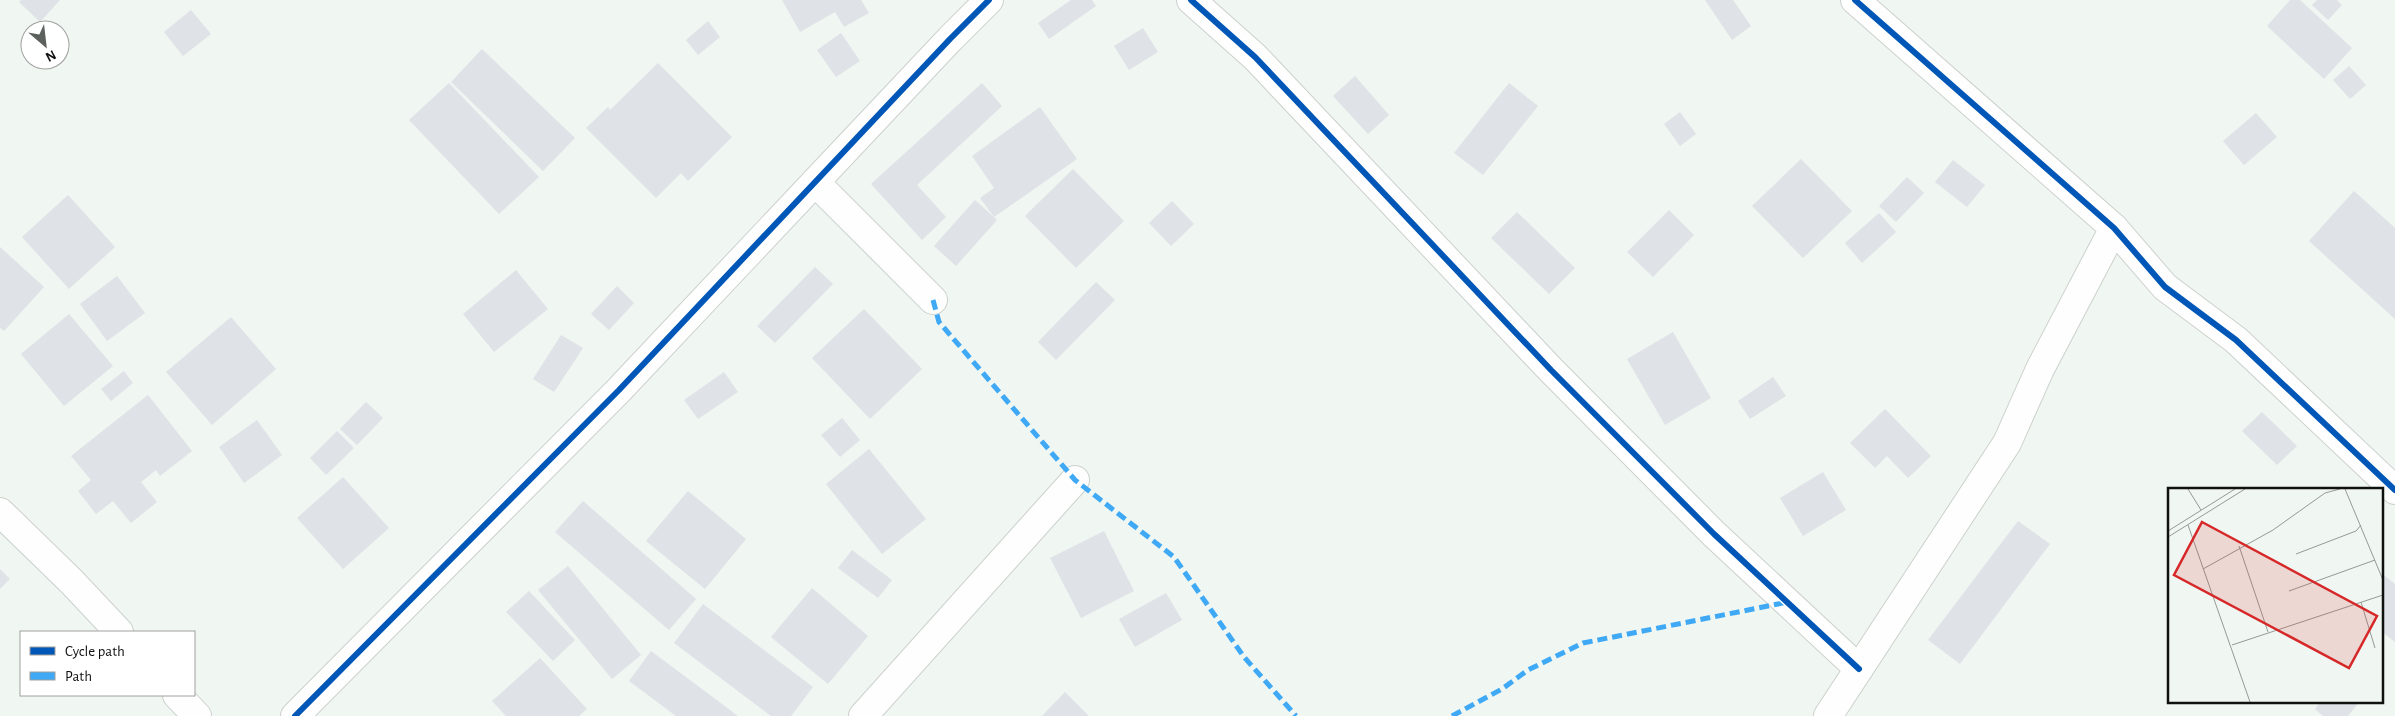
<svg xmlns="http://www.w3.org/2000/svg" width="2395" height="716" font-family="'Alegreya Sans',sans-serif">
<rect width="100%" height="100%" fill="#f0f6f1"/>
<g fill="#dfe2e7">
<path d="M 21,0 L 60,0 L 40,22 L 19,2 Z"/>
<path d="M 782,0 L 861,0 L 869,13 L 844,27 L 835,12 L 800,32 Z"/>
<path d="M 1071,0 L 1092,0 L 1096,6 L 1049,39 L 1038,23 Z"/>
<path d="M 1705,0 L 1733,0 L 1751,26 L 1732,40 Z"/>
<path d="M 2290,0 L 2300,0 L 2352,48 L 2324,79 L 2267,26 Z"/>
<path d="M 2317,0 L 2337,0 L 2342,5 L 2328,20 L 2312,5 Z"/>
<path d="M 191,10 L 211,34 L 183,56 L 164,32 Z"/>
<path d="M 708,21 L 720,37 L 698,55 L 686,40 Z"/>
<path d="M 1143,28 L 1158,52 L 1129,70 L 1114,46 Z"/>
<path d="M 841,33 L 860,61 L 836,77 L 817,50 Z"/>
<path d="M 482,49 L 575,138 L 543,171 L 451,82 Z"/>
<path d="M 658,63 L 732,137 L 688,181 L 681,173 L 656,198 L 586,128 L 608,107 L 610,110 Z"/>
<path d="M 2349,66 L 2366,85 L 2350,99 L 2333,80 Z"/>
<path d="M 1355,76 L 1389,115 L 1368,134 L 1333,96 Z"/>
<path d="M 449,83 L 539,177 L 499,214 L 409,120 Z"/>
<path d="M 982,83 L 1002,106 L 917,185 L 946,217 L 922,240 L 871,184 Z"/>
<path d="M 1509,83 L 1538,106 L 1483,175 L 1454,153 Z"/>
<path d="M 1040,107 L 1077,159 L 994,217 L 980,198 L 994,188 L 972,156 Z"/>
<path d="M 1680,112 L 1696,134 L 1680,146 L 1664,124 Z"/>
<path d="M 2256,113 L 2277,137 L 2244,165 L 2223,141 Z"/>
<path d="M 1801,159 L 1852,211 L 1803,258 L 1752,206 Z"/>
<path d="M 1953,160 L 1985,185 L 1967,207 L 1935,182 Z"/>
<path d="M 1073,169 L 1124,221 L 1076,268 L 1025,216 Z"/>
<path d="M 1907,177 L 1924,193 L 1896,222 L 1879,206 Z"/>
<path d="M 2354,191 L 2395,228 L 2395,319 L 2309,241 Z"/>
<path d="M 68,195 L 115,247 L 69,289 L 22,237 Z"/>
<path d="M 975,200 L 997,220 L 956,266 L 934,246 Z"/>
<path d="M 1172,201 L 1194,224 L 1171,246 L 1149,223 Z"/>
<path d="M 1669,210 L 1694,235 L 1653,277 L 1627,252 Z"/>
<path d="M 1517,212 L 1575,268 L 1549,294 L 1491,238 Z"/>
<path d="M 1879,213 L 1896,232 L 1862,263 L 1845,243 Z"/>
<path d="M 0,247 L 44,287 L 4,331 L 0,328 Z"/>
<path d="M 815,267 L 833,284 L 775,343 L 757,326 Z"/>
<path d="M 516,270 L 548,309 L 494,352 L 463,314 Z"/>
<path d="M 117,276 L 145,313 L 107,341 L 80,304 Z"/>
<path d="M 1096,282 L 1115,300 L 1056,360 L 1038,342 Z"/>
<path d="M 617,286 L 634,303 L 609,330 L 591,314 Z"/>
<path d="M 864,309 L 922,369 L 870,419 L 812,358 Z"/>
<path d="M 69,314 L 113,366 L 64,406 L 21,354 Z"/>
<path d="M 231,317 L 276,369 L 212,425 L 166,372 Z"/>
<path d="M 1673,332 L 1711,398 L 1665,425 L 1627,359 Z"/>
<path d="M 561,335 L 583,348 L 554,392 L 533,379 Z"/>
<path d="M 124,371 L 133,383 L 111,401 L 101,389 Z"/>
<path d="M 724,372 L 738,392 L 698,419 L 684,400 Z"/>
<path d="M 1773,377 L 1786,396 L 1750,419 L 1738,401 Z"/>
<path d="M 148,395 L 192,451 L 160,476 L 156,470 L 141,482 L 157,502 L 131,523 L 113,501 L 96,514 L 78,491 L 91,480 L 71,456 Z"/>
<path d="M 366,402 L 383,418 L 357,445 L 340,429 Z"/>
<path d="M 1885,409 L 1931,456 L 1908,478 L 1887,456 L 1875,468 L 1850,443 Z"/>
<path d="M 2262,412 L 2297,446 L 2277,465 L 2242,431 Z"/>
<path d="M 842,418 L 860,440 L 840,457 L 821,435 Z"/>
<path d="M 257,420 L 282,455 L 244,483 L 219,447 Z"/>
<path d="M 337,431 L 354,448 L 326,475 L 310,458 Z"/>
<path d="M 869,449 L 926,519 L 882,554 L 826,484 Z"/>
<path d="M 1823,472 L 1846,510 L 1803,536 L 1780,498 Z"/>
<path d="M 343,477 L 389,528 L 343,569 L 297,518 Z"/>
<path d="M 688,491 L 746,539 L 705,589 L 646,541 Z"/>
<path d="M 583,501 L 696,599 L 669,630 L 555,532 Z"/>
<path d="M 2018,521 L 2050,544 L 1960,664 L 1928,640 Z"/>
<path d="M 1104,531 L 1134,591 L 1081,618 L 1050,558 Z"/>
<path d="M 852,550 L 892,580 L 878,598 L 838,568 Z"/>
<path d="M 568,566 L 641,655 L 612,679 L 538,590 Z"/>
<path d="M 0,569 L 10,579 L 0,589 Z"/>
<path d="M 2381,573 L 2395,584 L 2395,642 L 2381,631 Z"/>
<path d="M 812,588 L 868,636 L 828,684 L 771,637 Z"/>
<path d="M 529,591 L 575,640 L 553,661 L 506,612 Z"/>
<path d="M 1166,593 L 1182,620 L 1135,647 L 1119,619 Z"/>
<path d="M 703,604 L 813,687 L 791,716 L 771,716 L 674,643 Z"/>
<path d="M 651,651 L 738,716 L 676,716 L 629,681 Z"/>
<path d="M 540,658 L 587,709 L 579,716 L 506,716 L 492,701 Z"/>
<path d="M 1065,692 L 1089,716 L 1042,716 Z"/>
<path d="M 2320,702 L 2359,702 L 2348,716 L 2323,716 L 2315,709 Z"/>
</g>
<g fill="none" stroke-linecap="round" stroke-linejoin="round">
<g stroke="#ccd1cd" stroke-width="30">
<g id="minor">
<path d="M 1191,0 L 1255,57 L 1551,370 L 1714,534 L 1859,669"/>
<path d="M 1855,0 L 2114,228 L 2165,287 L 2236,340 L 2395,490"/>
<path d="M 815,182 L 933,300"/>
<path d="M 0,512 L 72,582 L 119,632"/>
<path d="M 177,695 L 197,716"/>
<path d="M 295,716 L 619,390 L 950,39 L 989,0"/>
<path d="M 863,716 L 1075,480"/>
<path d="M 1828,716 L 2007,443 L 2040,369 L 2114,228"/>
</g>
</g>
<use href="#minor" stroke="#fdfefd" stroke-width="28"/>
<g stroke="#3fa9f5" stroke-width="5" stroke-dasharray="10 5" stroke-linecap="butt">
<path d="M 933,300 L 939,322 L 1075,480 L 1174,557 L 1244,657 L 1296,716"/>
<path d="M 1452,716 L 1502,689 L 1528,670 L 1583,643 L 1788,602"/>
</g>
<g stroke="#fff" stroke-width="9">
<g id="cycleway">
<path d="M 1191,0 L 1255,57 L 1551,370 L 1714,534 L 1859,669"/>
<path d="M 1855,0 L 2114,228 L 2165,287 L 2236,340 L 2395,490"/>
<path d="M 295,716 L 619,390 L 950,39 L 989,0"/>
</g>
</g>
<use href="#cycleway" stroke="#0057b8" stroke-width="6"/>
</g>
<g transform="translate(2168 488)">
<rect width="215" height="215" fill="#f0f6f1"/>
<path fill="none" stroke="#969a96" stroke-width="1" d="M 20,1 L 33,22M 177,1 L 215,92M 20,37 L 82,214M 0,43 L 67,1M 0,49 L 77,1M 71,58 L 100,144M 128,66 L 188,43 L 193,37M 35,81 L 105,42 L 157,5 L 172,1M 121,103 L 207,72M 193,114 L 207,160M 64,157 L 215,107"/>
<path fill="#d62828" fill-opacity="0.15" stroke="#d62828" stroke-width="2.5" d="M 34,34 L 209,128 L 181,180 L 6,87 Z"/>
<rect width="215" height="215" fill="none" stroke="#0e110e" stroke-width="2.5"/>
</g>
<rect x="20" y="631" width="175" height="65" fill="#ffffff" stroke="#9fa09f"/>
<rect x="30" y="647" width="25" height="8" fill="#0057b8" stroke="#9fa09f"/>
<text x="65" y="656" font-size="15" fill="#0e110e">Cycle path</text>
<rect x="30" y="672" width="25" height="8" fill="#3fa9f5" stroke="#9fa09f"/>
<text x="65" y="681" font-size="15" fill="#0e110e">Path</text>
<g transform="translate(45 45) rotate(152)"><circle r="24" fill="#ffffff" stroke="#9fa09f"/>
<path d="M0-4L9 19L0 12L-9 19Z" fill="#5d615d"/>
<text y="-8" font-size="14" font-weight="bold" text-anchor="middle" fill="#0e110e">N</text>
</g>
</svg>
